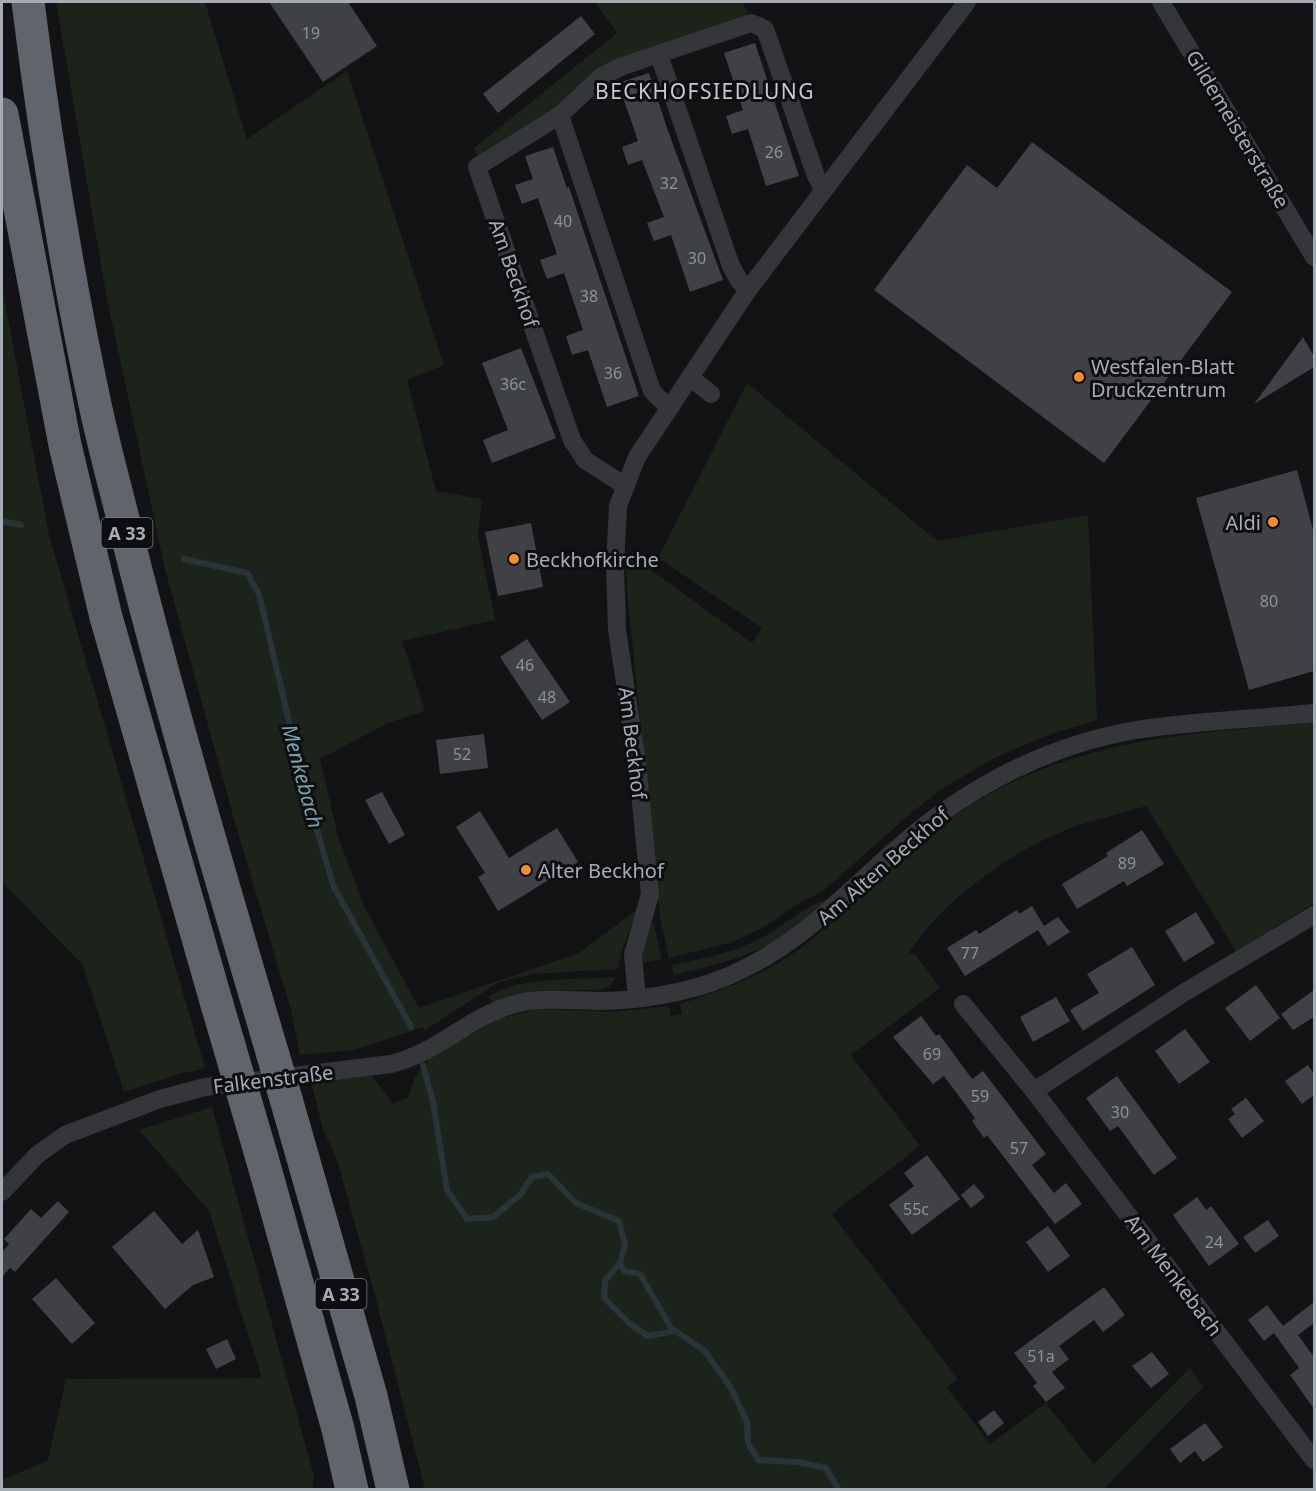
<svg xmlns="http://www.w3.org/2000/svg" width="1316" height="1491" font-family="'Noto Sans',sans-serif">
<rect width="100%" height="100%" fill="#131315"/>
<g fill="#1b231b">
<path d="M 56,2 L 205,2 L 247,139 L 347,71 L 444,365 L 407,380 L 436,491 L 482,499 L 478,536 L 495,620 L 402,641 L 425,711 L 388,723 L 320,759 L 338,836 L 364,906 L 419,1008 L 579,953 L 638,909 L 623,947 L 618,969 L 533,974 L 499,982 L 424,1031 L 423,1027 L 354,1050 L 300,1055 L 291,1010 L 237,830 L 165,569 L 107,299 Z"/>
<path d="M 595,2 L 743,2 L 748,17 L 573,98 L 478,157 L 474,148 L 617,33 Z"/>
<path d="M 2,288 L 49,535 L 205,1068 L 176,1075 L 124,1092 L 83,965 L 2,882 Z"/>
<path d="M 747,383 L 937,541 L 1088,515 L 1097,720 L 1048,735 L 998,756 L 945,787 L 912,812 L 822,892 L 802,901 L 764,927 L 733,942 L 669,958 L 660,917 L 627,591 L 626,552 L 752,643 L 762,628 L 658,558 Z"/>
<path d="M 1314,722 L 1314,903 L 1236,951 L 1146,806 C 1121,814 1095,819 1071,828 C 1013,850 942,900 909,953 L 916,955 L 940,988 L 851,1055 L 920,1146 L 832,1214 L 958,1379 L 947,1388 L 990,1444 L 1046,1403 L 1094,1464 L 1190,1368 L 1203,1387 L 1104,1489 L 425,1489 L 373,1288 L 337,1160 L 323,1129 L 311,1082 L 371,1075 L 393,1103 L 408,1098 L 415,1077 L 430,1058 L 498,1019 L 538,1009 L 615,1012 L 669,1006 L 671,1016 L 682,1014 L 680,1004 C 725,990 769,973 806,944 C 858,903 901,853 954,816 C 1067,738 1183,735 1314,722 Z"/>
<path d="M 828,899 C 815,910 802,923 788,933 C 754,957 714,965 674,975 L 672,965 C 704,959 736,952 765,936 C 787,923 803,907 828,899 Z"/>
<path d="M 653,922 L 662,959 L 643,963 L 643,944 Z"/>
<path d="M 616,977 L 610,986 L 600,990 L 537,991 L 493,1003 L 489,997 C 513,976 584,980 616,977 Z"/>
<path d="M 212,1107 L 314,1476 L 312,1489 L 2,1489 L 2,1480 L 48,1460 L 66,1379 L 262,1378 L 209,1211 L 139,1130 Z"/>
</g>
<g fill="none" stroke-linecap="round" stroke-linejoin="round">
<g stroke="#293438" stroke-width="6">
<path d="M 2,521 L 21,525"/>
<path d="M 184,559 L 247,573 L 259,594 L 305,789 L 333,885 L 411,1027"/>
<path d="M 423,1065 L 433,1102 L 447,1190 L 467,1219 L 493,1217 L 520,1195 L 532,1177 L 548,1174 L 576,1203 L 619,1221 L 625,1245 L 620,1263 L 624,1271 L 640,1274 L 671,1328 L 705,1351 L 731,1388 L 747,1422 L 748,1443 L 758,1460 L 797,1462 L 826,1468 L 839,1490"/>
<path d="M 620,1263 L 605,1280 L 604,1298 L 630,1324 L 648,1336 L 676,1331"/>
</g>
</g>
<g fill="#3f4145">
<path d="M 269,2 L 348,2 L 377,46 L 323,82 Z"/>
<path d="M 581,16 L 595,34 L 498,113 L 483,94 Z"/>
<path d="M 755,43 L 799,176 L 766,186 L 748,129 L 732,134 L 726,116 L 743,110 L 724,53 Z"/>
<path d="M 649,73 L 668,131 L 723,280 L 690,292 L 671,235 L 654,241 L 647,223 L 664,217 L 642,160 L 628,165 L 622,147 L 638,141 L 618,83 Z"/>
<path d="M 1032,142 L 1232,292 L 1104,463 L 874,290 L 967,165 L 997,188 Z"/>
<path d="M 553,147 L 567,188 L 569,187 L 639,396 L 607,407 L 588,350 L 572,355 L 566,336 L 583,330 L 564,273 L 547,279 L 540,260 L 557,254 L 538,198 L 522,204 L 515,185 L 533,179 L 525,156 Z"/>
<path d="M 1303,337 L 1314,356 L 1314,367 L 1254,404 Z"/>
<path d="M 521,348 L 556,438 L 492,463 L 483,440 L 508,430 L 482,363 Z"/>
<path d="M 1297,470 L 1314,533 L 1314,671 L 1249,690 L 1196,498 Z"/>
<path d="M 531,523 L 543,587 L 498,596 L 485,532 Z"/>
<path d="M 527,639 L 570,702 L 542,720 L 500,657 Z"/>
<path d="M 484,734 L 488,768 L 440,774 L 436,740 Z"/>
<path d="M 382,792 L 405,835 L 389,844 L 365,800 Z"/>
<path d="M 480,811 L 509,858 L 557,828 L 578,862 L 498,911 L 478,877 L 485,873 L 456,827 Z"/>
<path d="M 1142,830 L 1164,864 L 1127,886 L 1124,881 L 1077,909 L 1062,884 L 1108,856 L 1106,853 Z"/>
<path d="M 1032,906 L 1044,926 L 1058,917 L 1070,932 L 1048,946 L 1038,930 L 965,976 L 947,948 L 976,930 L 979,934 L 1017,910 L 1019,914 Z"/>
<path d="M 1196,912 L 1215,943 L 1184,962 L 1165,931 Z"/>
<path d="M 1132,947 L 1155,985 L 1083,1031 L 1070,1010 L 1099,993 L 1087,974 Z"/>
<path d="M 1256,985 L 1280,1018 L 1250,1041 L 1225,1008 Z"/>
<path d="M 1314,990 L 1314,1017 L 1293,1030 L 1281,1014 Z"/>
<path d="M 1056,997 L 1070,1021 L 1033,1042 L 1020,1017 Z"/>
<path d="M 921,1016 L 936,1036 L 939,1034 L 972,1079 L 983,1071 L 1046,1154 L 1032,1165 L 1054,1193 L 1066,1183 L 1082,1204 L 1055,1224 L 987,1135 L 984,1138 L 972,1121 L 975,1118 L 944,1076 L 933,1084 L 893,1037 Z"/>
<path d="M 1185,1029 L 1210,1062 L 1179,1084 L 1155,1051 Z"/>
<path d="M 1308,1065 L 1314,1074 L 1314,1095 L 1302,1104 L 1285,1081 Z"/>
<path d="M 1117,1076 L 1177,1158 L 1154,1175 L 1118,1126 L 1110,1131 L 1086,1098 Z"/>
<path d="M 1246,1098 L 1264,1121 L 1242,1138 L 1228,1119 L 1235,1114 L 1231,1109 Z"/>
<path d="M 927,1155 L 960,1199 L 912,1235 L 889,1205 L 914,1186 L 904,1173 Z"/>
<path d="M 974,1184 L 985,1197 L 971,1208 L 961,1195 Z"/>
<path d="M 1197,1197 L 1206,1210 L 1211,1206 L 1239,1244 L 1209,1266 L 1173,1215 Z"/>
<path d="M 58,1201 L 69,1212 L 15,1272 L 10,1268 L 2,1277 L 2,1252 L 9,1244 L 4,1239 L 31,1209 L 41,1218 Z"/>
<path d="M 154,1211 L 182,1244 L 198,1230 L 214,1277 L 193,1285 L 165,1309 L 112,1247 Z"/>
<path d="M 1268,1220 L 1279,1236 L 1255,1253 L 1243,1237 Z"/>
<path d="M 1048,1226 L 1070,1256 L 1048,1272 L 1026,1242 Z"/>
<path d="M 56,1278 L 95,1323 L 72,1344 L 32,1299 Z"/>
<path d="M 1104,1287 L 1125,1315 L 1103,1332 L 1094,1320 L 1059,1346 L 1069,1359 L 1052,1372 L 1065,1388 L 1046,1402 L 1033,1386 L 1037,1383 L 1014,1353 Z"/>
<path d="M 1314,1302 L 1314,1323 L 1298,1335 L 1314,1357 L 1314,1409 L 1290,1375 L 1299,1368 L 1274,1333 L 1264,1341 L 1248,1320 L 1267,1305 L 1283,1326 Z"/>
<path d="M 227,1339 L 236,1359 L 216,1369 L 206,1349 Z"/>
<path d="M 1152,1352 L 1169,1374 L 1151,1388 L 1132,1366 Z"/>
<path d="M 994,1410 L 1004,1423 L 988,1436 L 978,1422 Z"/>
<path d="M 1205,1423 L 1223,1447 L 1203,1462 L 1195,1451 L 1180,1463 L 1170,1449 Z"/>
</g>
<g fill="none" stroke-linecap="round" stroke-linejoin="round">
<g stroke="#34363a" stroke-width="18">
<path d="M 1161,2 L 1314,257"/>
<path d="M 659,55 L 731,266 L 740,282 L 748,290"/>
<path d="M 560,115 L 652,391 L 669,408"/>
<path d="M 690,377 L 711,394"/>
<path d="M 624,485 L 585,460 L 572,440 L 477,167 L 560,115 L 602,76 L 623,66 L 751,23 L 765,29 L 816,176 L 823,189"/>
<path d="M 637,998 L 633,955 L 650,894 L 637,763 L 617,630 L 615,567 L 618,506 L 637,457 L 748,290 L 967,2"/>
<path d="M 963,1004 L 1034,1091 L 1314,1460"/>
<path d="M 1034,1091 L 1185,992 L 1314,915"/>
<path d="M 2,1192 L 37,1155 L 65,1135 L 160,1099 L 205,1087 L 391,1064 C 442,1051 469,1015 519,1003 C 547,997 573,1001 601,1001 C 638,1001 691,992 726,977 C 820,938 871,859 953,805 C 1008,768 1071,741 1136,730 C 1195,721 1256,719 1314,713"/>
</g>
<g stroke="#60656b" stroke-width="33">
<path d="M 28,2 C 45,138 67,274 96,409 C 106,455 119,501 130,547 C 173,717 223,886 273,1055"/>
<path d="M 2,114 L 65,445 L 106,617 L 216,1001"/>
<path d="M 286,1099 L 371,1396 L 393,1490"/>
<path d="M 262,1158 L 338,1429 L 352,1490"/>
</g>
<g stroke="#60656b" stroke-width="33">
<path d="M 216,1001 L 262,1158"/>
<path d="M 273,1055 L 286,1099"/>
</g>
</g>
<g fill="#f38d2d" stroke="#0e0e10" stroke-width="2">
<circle cx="1079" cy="377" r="6"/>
<circle cx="1273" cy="522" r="6"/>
<circle cx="514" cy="559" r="6"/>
<circle cx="526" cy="870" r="6"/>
</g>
<g text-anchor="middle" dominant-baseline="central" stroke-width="6" stroke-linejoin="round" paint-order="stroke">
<g font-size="16" fill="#8b9299">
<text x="311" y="33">19</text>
<text x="774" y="152">26</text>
<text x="669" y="183">32</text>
<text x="563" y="221">40</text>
<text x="697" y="258">30</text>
<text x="589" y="296">38</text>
<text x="613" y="373">36</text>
<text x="513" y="384">36c</text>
<text x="1269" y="601">80</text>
<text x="525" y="665">46</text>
<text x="547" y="697">48</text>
<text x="462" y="754">52</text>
<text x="1127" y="863">89</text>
<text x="970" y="953">77</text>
<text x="932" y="1054">69</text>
<text x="980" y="1096">59</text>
<text x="1120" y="1112">30</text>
<text x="1019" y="1148">57</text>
<text x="916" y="1209">55c</text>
<text x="1214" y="1242">24</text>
<text x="1041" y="1356">51a</text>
</g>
<g fill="#0e0e10" stroke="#777d84" stroke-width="1.5">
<rect x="101.5" y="518" width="51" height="30" rx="4.5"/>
<rect x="315.5" y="1279" width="51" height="30" rx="4.5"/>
</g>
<g font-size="18" font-weight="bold" fill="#a4adb5">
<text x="127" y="533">A 33</text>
<text x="341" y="1294">A 33</text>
</g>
<g font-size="20" fill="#a4adb5" stroke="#0e0e10">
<text transform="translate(1238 129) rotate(59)">Gildemeisterstraße</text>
<text transform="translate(514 273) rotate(71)">Am Beckhof</text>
<text transform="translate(633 743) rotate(83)">Am Beckhof</text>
<text transform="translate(883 866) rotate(-41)">Am Alten Beckhof</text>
<text transform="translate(273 1079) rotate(-7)">Falkenstraße</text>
<text transform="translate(1174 1275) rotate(53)">Am Menkebach</text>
</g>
<g font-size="20" fill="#a4adb5" stroke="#0e0e10" text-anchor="start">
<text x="1091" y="366">Westfalen-Blatt<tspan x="1091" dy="23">Druckzentrum</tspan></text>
<text x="1261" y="522" text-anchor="end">Aldi</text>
<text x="526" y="559">Beckhofkirche</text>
<text x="538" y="870">Alter Beckhof</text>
</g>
<g font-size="21" letter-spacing="1.5" fill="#c5cbd1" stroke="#0e0e10">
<text x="705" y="91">BECKHOFSIEDLUNG</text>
</g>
<g font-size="21" font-style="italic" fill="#7ba1b1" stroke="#0e0e10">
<text transform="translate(303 776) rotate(75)">Menkebach</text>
</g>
</g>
<rect width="1316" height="1491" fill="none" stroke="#a4adb5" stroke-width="6"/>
</svg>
